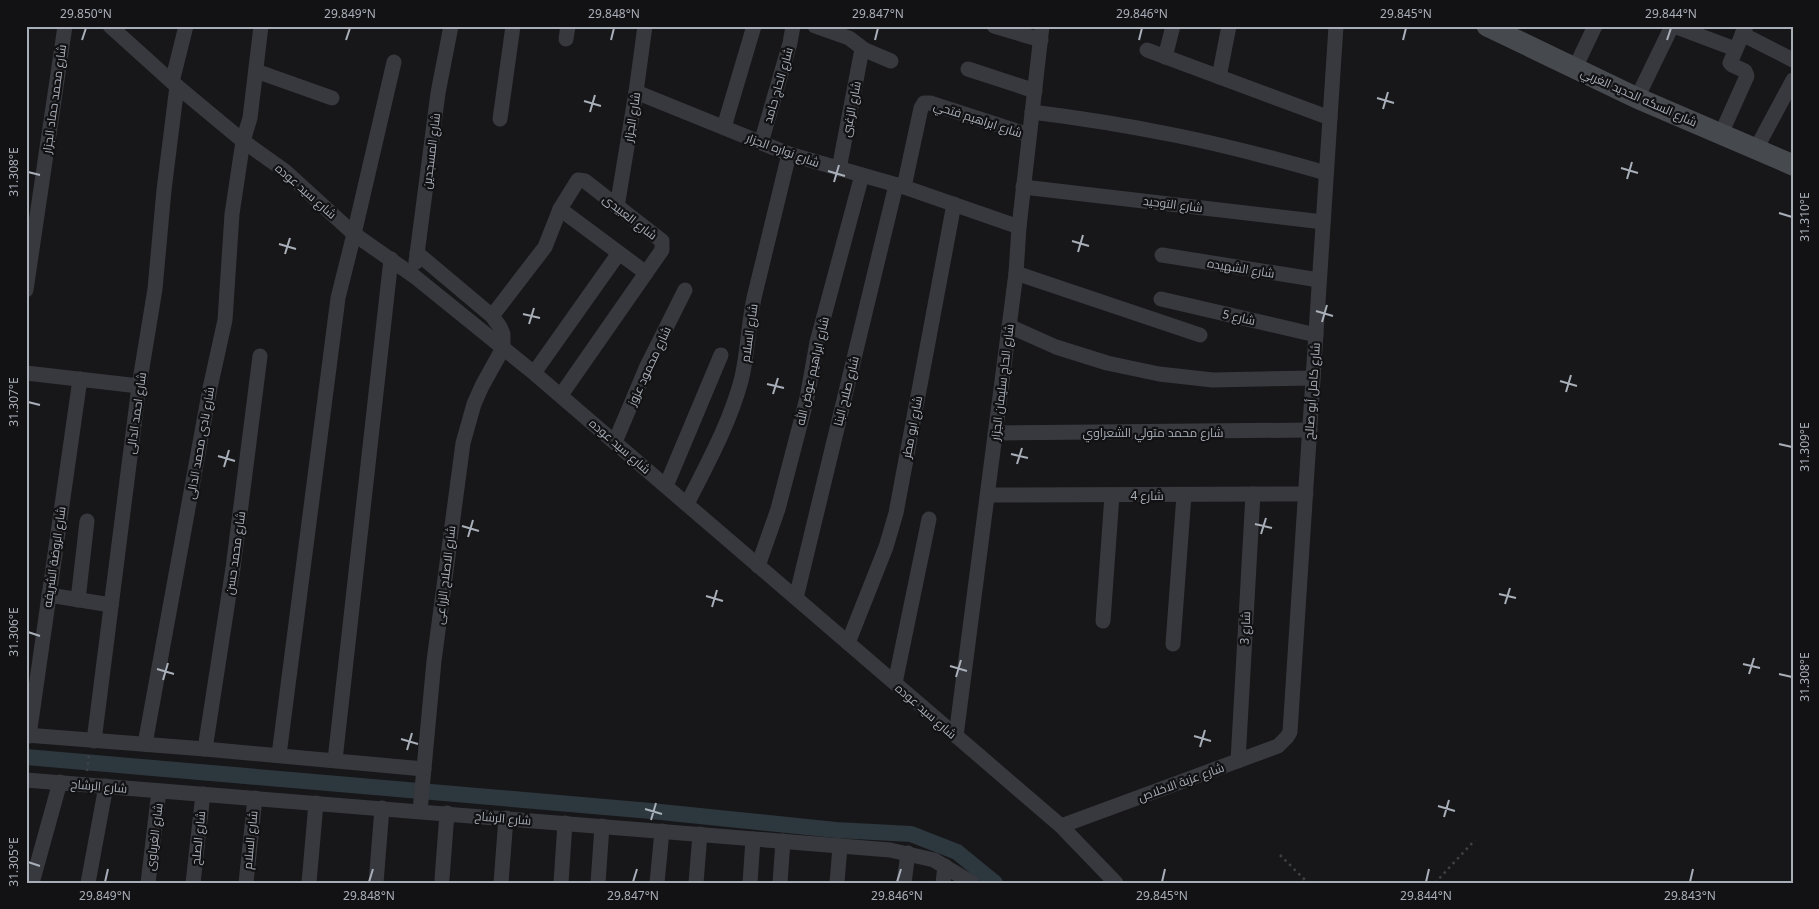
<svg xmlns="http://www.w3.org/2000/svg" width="1819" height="909" font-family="'Noto Sans',Cairo,sans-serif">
<rect width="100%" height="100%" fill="#171719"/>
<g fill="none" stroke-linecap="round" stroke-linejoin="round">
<path stroke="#2d373e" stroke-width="16" d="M 26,757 L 651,811 L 836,830 L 911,834 L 957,852 L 995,883"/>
<g stroke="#3e4145" stroke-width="2.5" stroke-dasharray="2.5 4" stroke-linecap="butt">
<path d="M 87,771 L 89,754"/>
<path d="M 1280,855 L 1308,883"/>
<path d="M 1435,883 L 1475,840"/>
</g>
<g stroke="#38393e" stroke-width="15">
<path d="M 110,26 L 172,82 L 243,141 L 285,171 L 354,234 L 414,276 L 534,373 L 1061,826 L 1116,883"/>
<path d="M 815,26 L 849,38 L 865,50 L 891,61"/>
<path d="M 994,26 L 1041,40"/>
<path d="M 1674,26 L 1735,49"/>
<path d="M 1742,34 L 1793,60"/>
<path d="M 566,39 L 568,26"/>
<path d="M 1147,50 L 1330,118"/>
<path d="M 1165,57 L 1173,26"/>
<path d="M 1575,68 L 1595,26"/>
<path d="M 968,69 L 1035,91"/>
<path d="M 256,71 L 332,98"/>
<path d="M 1219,77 L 1229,26"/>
<path d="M 172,82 L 186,26"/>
<path d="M 636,92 L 789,154 L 904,187 L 1019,227"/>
<path d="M 1637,98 L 1672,26"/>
<path d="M 1032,112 C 1081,118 1130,126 1179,136 C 1228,146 1277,159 1326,173"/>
<path d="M 500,119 L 513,26"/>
<path d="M 724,127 L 754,26"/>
<path d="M 1721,134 L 1747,76 L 1745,71 L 1732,65 L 1730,63 L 1746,26"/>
<path d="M 761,143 L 790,43 L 793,26"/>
<path d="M 1756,149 L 1793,80"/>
<path d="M 839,169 L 862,49"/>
<path d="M 904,187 L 921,108 L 924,103 L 930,103 L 1029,135"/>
<path d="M 1023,187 L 1323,222"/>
<path d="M 617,207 L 636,92 L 645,26"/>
<path d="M 560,209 L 646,273"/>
<path d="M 417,253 L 492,316 L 500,327 L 503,334 L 503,348 L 482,386 L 474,404 L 463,443 L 434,661 L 420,811"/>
<path d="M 1162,255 L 1319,280"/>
<path d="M 416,262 L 438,93 L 451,26"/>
<path d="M 1016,273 L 1200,335"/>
<path d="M 26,290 L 65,26"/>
<path d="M 1161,299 L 1316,335"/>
<path d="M 492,316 L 545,247 L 560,209 L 578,180 L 585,181 L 662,241 L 662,250 L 561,395"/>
<path d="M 1009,326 L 1056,347 L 1107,363 L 1159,374 L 1213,380 L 1313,378"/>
<path d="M 26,373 L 139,386"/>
<path d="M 534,373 L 619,253"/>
<path d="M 995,433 L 1310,430"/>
<path d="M 615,442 L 647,366 L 685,290"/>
<path d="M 666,486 L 721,355"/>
<path d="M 988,495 L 1306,494"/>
<path d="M 687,504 C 707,464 729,425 741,381 C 748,354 748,325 754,298 L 789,154"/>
<path d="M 758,566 L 778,509 L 807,398 L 817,342 L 862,175"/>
<path d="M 49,595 L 111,605"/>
<path d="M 796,598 L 896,185"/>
<path d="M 78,600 L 87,521"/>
<path d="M 1103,621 L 1112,495"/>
<path d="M 848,643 L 886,547 L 896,513 L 954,204"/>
<path d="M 1173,644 L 1184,495"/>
<path d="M 895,683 L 929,519"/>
<path d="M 26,735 L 205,749 L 424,769"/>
<path d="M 29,736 L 80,379"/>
<path d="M 956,736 L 1016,273 L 1019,227 L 1042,26"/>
<path d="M 94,741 L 139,386 L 155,289 L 164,190 L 177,86"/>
<path d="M 145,744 L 210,388 L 225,320 L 232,214 L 243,141 L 250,118 L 261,26"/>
<path d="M 205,749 L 233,568 L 260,356"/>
<path d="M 279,755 L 338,298 L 354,234 L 394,62"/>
<path d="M 335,760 L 391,259"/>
<path d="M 1238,761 L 1253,494"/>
<path d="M 26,780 L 890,850 L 934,860 L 972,883"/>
<path d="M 1061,826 L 1278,746 L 1287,737 L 1290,732 L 1336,26"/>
<path d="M 442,879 L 447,813"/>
<path d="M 32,883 L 60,782"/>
<path d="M 88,883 L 106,786"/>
<path d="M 148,883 L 159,791"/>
<path d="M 193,883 L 203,794"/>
<path d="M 246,883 L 255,798"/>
<path d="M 309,883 L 316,803"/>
<path d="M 376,883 L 382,808"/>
<path d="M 501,883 L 506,818"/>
<path d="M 561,883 L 565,823"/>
<path d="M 598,883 L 602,826"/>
<path d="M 657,883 L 662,831"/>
<path d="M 696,883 L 700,834"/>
<path d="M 750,883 L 753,839"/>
<path d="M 780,883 L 783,841"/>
<path d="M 837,883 L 840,846"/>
<path d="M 904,883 L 908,853"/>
<path d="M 943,883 L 945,866"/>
</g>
<path stroke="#46494e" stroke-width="21" d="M 1487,26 L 1637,98 L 1793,165"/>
</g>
<path fill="none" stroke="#a9afb9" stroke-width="2" d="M 82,40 L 86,28M 346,40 L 350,28M 611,40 L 614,28M 875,40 L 878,28M 1139,40 L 1142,28M 1403,40 L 1406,28M 1667,40 L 1671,28M 1377,98 L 1394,103M 584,101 L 601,106M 1383,109 L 1388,92M 590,112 L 595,95M 1621,168 L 1638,173M 828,171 L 845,176M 28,172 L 40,175M 1627,179 L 1632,162M 834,182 L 839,165M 1779,213 L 1792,217M 1072,241 L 1089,246M 279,244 L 296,249M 1078,252 L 1083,235M 285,254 L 290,238M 1316,311 L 1333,316M 523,314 L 540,318M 1322,322 L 1327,305M 529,324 L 534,308M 1560,381 L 1577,386M 767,384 L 784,388M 1566,392 L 1571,375M 773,394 L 778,378M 28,402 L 40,405M 1779,444 L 1792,447M 1011,454 L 1028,458M 218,456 L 235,461M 1017,464 L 1022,448M 224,467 L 229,450M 1255,524 L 1272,528M 462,526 L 479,531M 1261,534 L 1266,518M 468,537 L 473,520M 1499,594 L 1516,598M 706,596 L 723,601M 1505,604 L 1510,588M 712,607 L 717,590M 28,632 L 40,636M 1743,664 L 1760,668M 950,666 L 967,671M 157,669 L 174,674M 1749,674 L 1754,658M 1779,674 L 1792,677M 956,677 L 961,660M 163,680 L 168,663M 1194,736 L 1211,741M 401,739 L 418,744M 1200,747 L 1205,730M 407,750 L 412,733M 1438,806 L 1455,811M 645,809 L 662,814M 1444,817 L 1449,800M 651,820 L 656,803M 28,862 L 40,866M 105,882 L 108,869M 369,882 L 373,869M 633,882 L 637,869M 897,882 L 901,869M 1162,882 L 1165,869M 1426,882 L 1429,869M 1690,882 L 1693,869"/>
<g text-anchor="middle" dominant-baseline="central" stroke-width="4.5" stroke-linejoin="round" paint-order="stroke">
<g font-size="12" fill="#a9afb9" stroke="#121214">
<text transform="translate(778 85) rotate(-74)">شارع الحاج حامد</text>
<text transform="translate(1639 97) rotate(24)">شارع السكه الحديد الغربي</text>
<text transform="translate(54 99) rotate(-82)">شارع محمد حماد الجزار</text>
<text transform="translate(851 109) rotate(-79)">شارع الزغبى</text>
<text transform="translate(632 117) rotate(-81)">شارع الجزار</text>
<text transform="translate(978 119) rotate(18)">شارع ابراهيم فتحي</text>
<text transform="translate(783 150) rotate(20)">شارع نواره الجزار</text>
<text transform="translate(431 151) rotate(-83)">شارع المسجدين</text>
<text transform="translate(306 191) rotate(41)">شارع سيد عوده</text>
<text transform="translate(1173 204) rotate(7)">شارع التوحيد</text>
<text transform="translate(630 217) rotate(38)">شارع العبيدى</text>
<text transform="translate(1241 268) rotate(9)">شارع الشهيده</text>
<text transform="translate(1239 317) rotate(13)">شارع 5</text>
<text transform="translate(749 333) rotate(-82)">شارع السلام</text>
<text transform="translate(649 366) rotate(-65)">شارع محمود عزوز</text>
<text transform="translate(812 371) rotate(-77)">شارع ابراهيم عوض الله</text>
<text transform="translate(1002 382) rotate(-83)">شارع الحاج سليمان الجزار</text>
<text transform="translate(846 391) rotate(-76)">شارع صلاح البنا</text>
<text transform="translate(1312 391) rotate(-86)">شارع كامل أبو صالح</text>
<text transform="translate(136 413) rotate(-82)">شارع احمد الدالى</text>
<text transform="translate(912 427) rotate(-79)">شارع ابو مطر</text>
<text x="1153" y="432">شارع محمد متولي الشعراوي</text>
<text transform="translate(200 443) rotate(-80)">شارع نادى محمد الدالى</text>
<text transform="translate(620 446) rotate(41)">شارع سيد عوده</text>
<text x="1147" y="495">شارع 4</text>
<text transform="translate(235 553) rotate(-82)">شارع محمد حسن</text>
<text transform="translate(54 557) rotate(-82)">شارع الروضة الشريفه</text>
<text transform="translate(445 575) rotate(-83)">شارع الاصلاح الزراعى</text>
<text transform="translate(1245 628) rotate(-87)">شارع 3</text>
<text transform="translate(926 711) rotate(41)">شارع سيد عوده</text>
<text transform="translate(1181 782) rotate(-20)">شارع عزبة الاخلاص</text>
<text transform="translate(99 786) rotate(5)">شارع الرشاح</text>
<text transform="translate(503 818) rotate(5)">شارع الرشاح</text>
<text transform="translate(154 837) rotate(-83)">شارع الغرباوى</text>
<text transform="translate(198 838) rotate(-84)">شارع الصلح</text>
<text transform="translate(250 840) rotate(-84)">شارع السلام</text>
</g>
</g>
<rect width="1819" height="909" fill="none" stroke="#121214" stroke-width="55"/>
<rect x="28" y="28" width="1764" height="854" fill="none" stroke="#a9afb9" stroke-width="2"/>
<g font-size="12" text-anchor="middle" fill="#a9afb9">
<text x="86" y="18">29.850°N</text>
<text x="350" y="18">29.849°N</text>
<text x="614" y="18">29.848°N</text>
<text x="878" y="18">29.847°N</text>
<text x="1142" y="18">29.846°N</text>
<text x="1406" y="18">29.845°N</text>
<text x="1671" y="18">29.844°N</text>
<text transform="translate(14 172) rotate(-90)" y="4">31.308°E</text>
<text transform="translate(1805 217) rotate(-90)" y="4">31.310°E</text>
<text transform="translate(14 402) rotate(-90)" y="4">31.307°E</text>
<text transform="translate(1805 447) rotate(-90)" y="4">31.309°E</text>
<text transform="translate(14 632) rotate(-90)" y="4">31.306°E</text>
<text transform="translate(1805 677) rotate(-90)" y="4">31.308°E</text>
<text transform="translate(14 862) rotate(-90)" y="4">31.305°E</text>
<text x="105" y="900">29.849°N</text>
<text x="369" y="900">29.848°N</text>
<text x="633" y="900">29.847°N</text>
<text x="897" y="900">29.846°N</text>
<text x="1162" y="900">29.845°N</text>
<text x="1426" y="900">29.844°N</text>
<text x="1690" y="900">29.843°N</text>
</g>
</svg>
